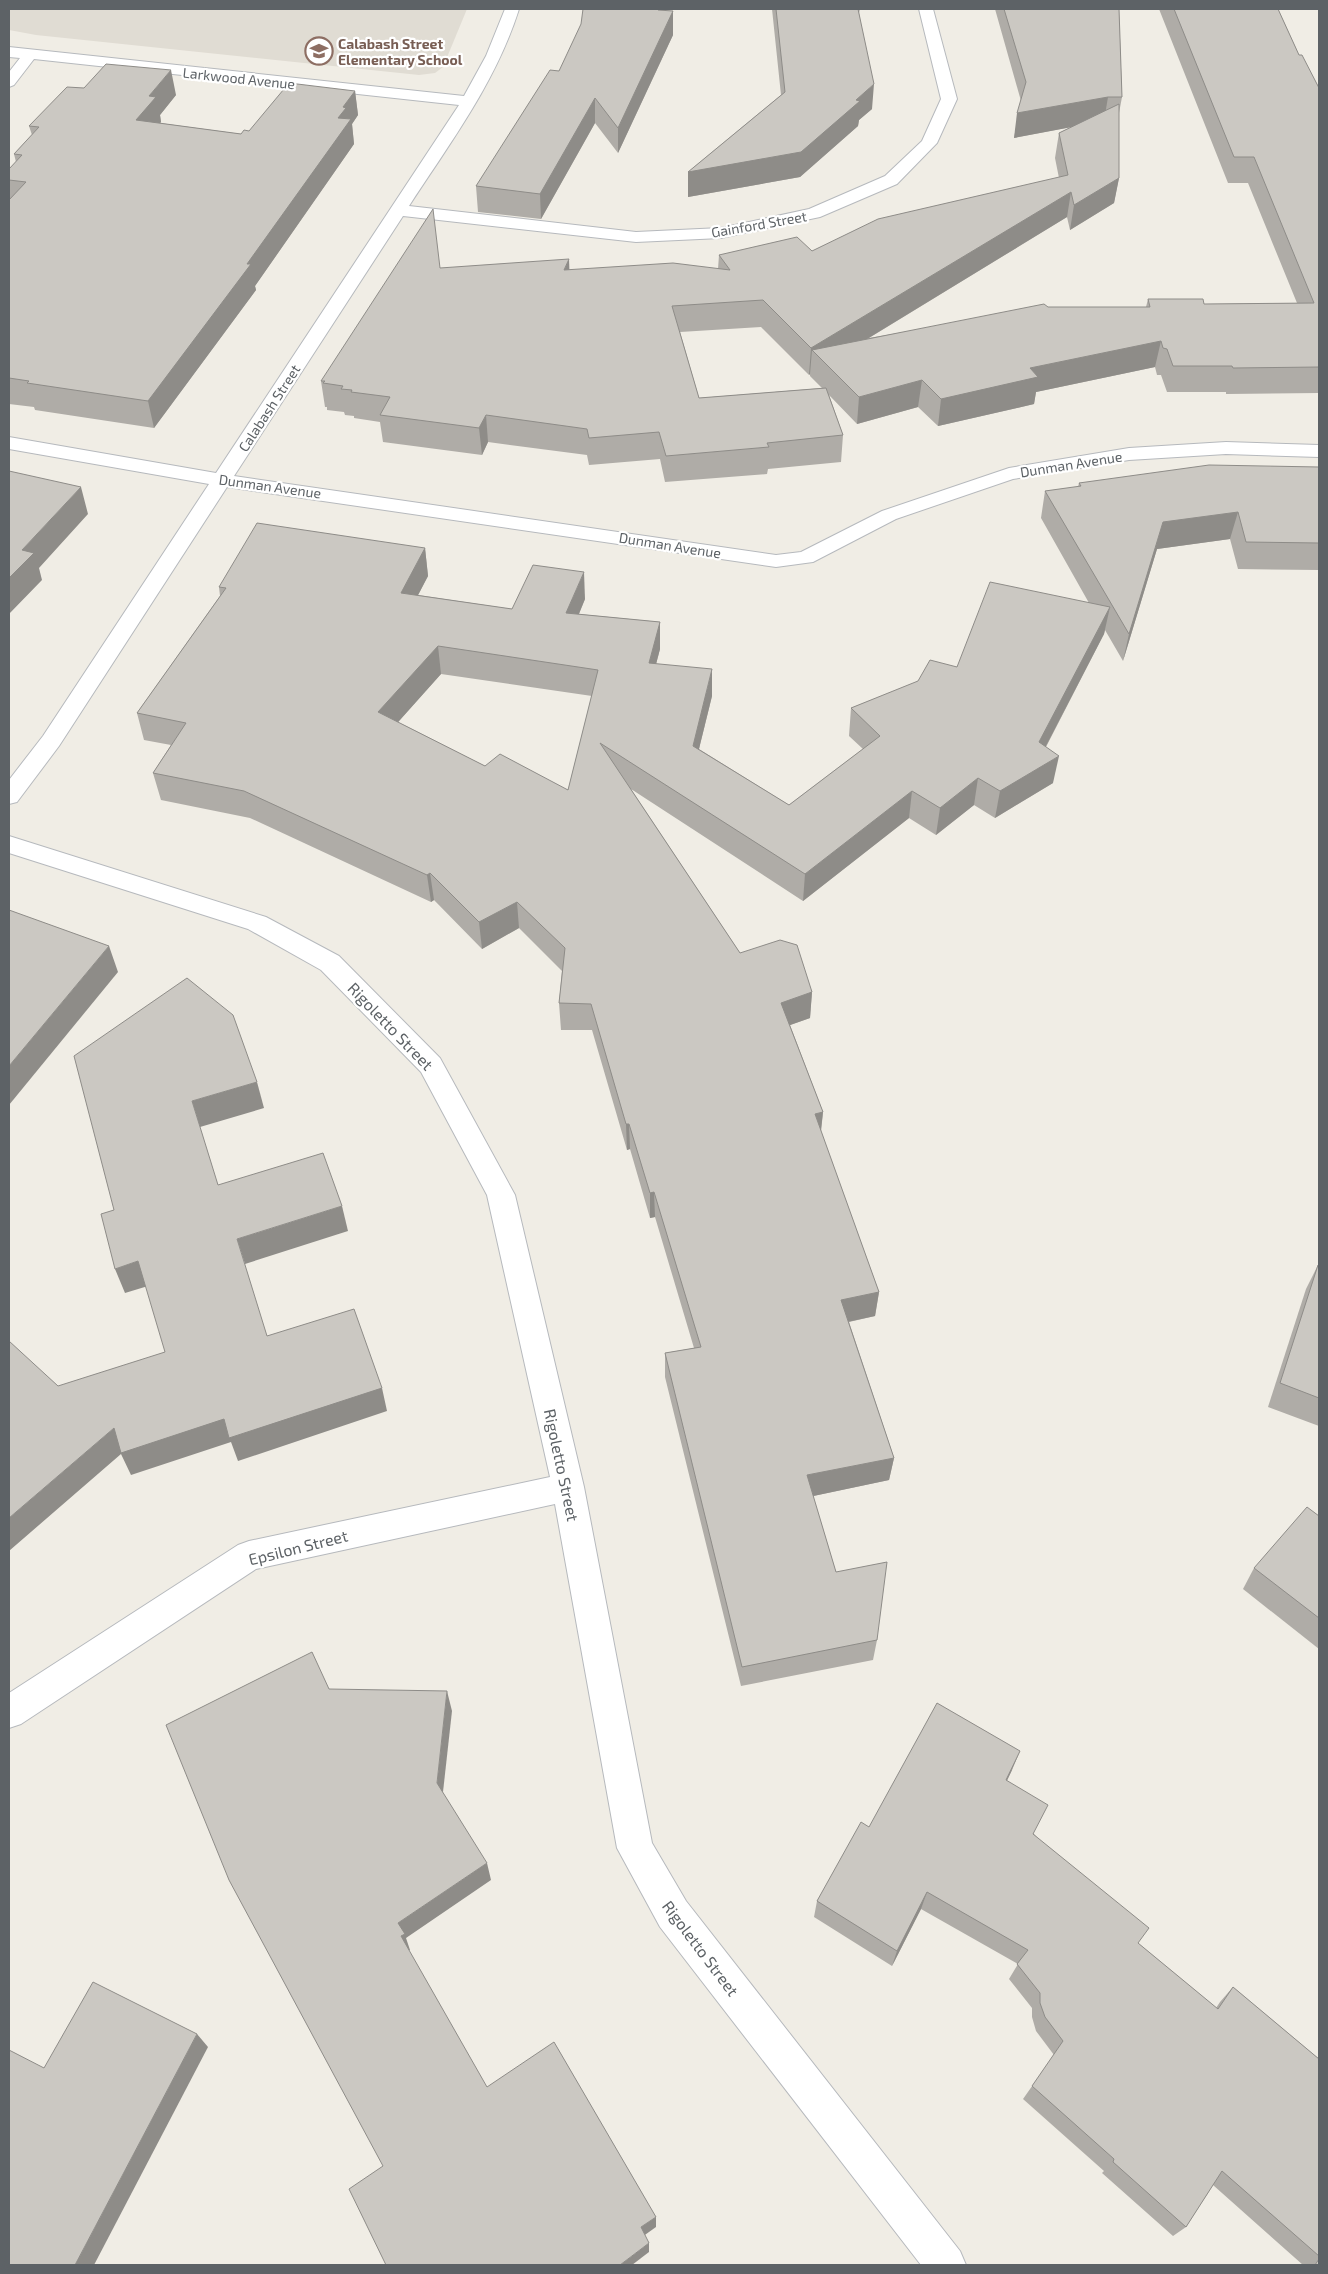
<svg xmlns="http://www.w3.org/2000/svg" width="1328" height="2274" font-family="'Exo 2',sans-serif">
<rect width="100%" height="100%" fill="#f0ede5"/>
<path fill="#e0dcd3" d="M 9,9 L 467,9 L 443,67 L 435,73 L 419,75 L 36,35 L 9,30 Z"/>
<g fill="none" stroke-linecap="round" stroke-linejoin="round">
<g stroke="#b6b9bd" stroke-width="2">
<g id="minor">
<path d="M 505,9 L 519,9 C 496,82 450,143 409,206 L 636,232 L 721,228 L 809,209 L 885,176 L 922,141 L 941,99 L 919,9 L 933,9 L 957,99 L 937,143 L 897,184 L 820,217 L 721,238 L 636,242 L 403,216 L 234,476 L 776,555 L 801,552 L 882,511 L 1009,468 L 1129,448 L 1226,442 L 1319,445 L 1319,457 L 1226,454 L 1129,460 L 1013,479 L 896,519 L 813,562 L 776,567 L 227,487 L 59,746 L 17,802 L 9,804 L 9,780 L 43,736 L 209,484 L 9,449 L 9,437 L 216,473 L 459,105 L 34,59 L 14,85 L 9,87 L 9,72 L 20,58 L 9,57 L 9,47 L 464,96 L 486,56 Z"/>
<path d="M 9,836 L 266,917 L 339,956 L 440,1058 L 515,1195 L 584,1487 L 652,1843 L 686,1901 L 960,2251 L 966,2265 L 921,2265 L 660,1927 L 617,1848 L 555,1504 L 256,1569 L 21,1724 L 9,1728 L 9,1693 L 238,1545 L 249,1541 L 550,1477 L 487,1195 L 421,1072 L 321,970 L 248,929 L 9,853 Z"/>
</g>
</g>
<use href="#minor" fill="#fff" fill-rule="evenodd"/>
</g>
<g fill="#afaca7" fill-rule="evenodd">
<path d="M 772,9 L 860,9 L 859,13 L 872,109 L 859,120 L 858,126 L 800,177 L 688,197 L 688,172 L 781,95 Z"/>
<path d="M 995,9 L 1119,9 L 1122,97 L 1119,113 L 1119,178 L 1114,203 L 1070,230 L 1067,217 L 869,338 L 1048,307 L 1146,307 L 1148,299 L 1204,304 L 1297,303 L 1248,183 L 1228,183 L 1159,9 L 1278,9 L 1299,55 L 1319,88 L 1319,393 L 1226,394 L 1226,392 L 1167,392 L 1161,375 L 1157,375 L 1155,367 L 1036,392 L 1034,404 L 938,426 L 918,407 L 857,424 L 829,395 L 843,435 L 841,462 L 768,469 L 767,474 L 665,482 L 660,459 L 589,465 L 587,455 L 488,442 L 482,455 L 383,442 L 380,422 L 354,418 L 354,416 L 345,415 L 344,412 L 327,410 L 327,407 L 325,407 L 321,381 L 570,270 L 718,269 L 719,255 L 812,251 L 1059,178 L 1055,158 L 1059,133 L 1071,127 L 1014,138 L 1021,101 ZM 761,327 L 809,375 L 810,374 L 810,376 L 822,388 L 699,398 L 680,332 Z"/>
<path d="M 658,10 L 673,11 L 673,35 L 618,153 L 595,123 L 541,219 L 478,212 L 476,186 L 559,71 Z"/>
<path d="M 84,88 L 176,95 L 160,115 L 161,122 L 160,123 L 241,134 L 249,131 L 355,91 L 358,115 L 352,124 L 354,144 L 255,286 L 256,290 L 154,428 L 35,410 L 34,407 L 9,404 L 9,169 L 16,162 L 14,154 L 32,135 L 29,126 Z"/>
<path d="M 1319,467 L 1319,570 L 1238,569 L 1230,539 L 1157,549 L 1123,661 L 1105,630 L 1104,634 L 1046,747 L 1053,783 L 995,818 L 974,805 L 936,835 L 909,818 L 803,901 L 631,789 L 740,953 L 812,992 L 810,1018 L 790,1025 L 823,1112 L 821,1132 L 879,1292 L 875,1316 L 849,1322 L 894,1458 L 889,1480 L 813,1496 L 836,1572 L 877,1640 L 873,1660 L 741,1686 L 665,1377 L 665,1353 L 694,1348 L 655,1217 L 650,1218 L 630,1149 L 627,1150 L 592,1030 L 561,1030 L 559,1003 L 562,971 L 519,928 L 482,949 L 434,900 L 431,902 L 250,818 L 161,800 L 153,773 L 171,745 L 144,740 L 137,713 L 220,596 L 219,587 L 425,548 L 428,576 L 418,595 L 512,609 L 585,599 L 579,614 L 660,622 L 660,649 L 656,664 L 712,696 L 699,749 L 789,805 L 863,749 L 849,736 L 851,708 L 957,667 L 1089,603 L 1041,518 L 1045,491 L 1078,487 L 1079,483 ZM 441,674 L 592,696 L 568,790 L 485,766 L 398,722 Z"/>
<path d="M 1318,1265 L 1319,1265 L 1319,1426 L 1268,1407 L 1306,1289 Z"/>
<path d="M 1319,1516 L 1319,1649 L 1243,1589 L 1254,1568 Z"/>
<path d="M 1012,1770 L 1007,1781 L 1034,1834 L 1138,1943 L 1216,2008 L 1220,2002 L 1233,1987 L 1319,2059 L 1319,2265 L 1303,2265 L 1213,2185 L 1186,2227 L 1173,2236 L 1102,2173 L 1104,2171 L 1023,2099 L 1054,2055 L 1036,2031 L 1032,2017 L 1032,2008 L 1009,1979 L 1018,1964 L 921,1909 L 892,1966 L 814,1917 L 817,1901 L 869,1827 Z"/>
</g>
<g fill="#8e8c88">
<path d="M 673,11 L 673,35 L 618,153 L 618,128 Z"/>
<path d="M 171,70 L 176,95 L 160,115 L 161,122 L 141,145 L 136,120 L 149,96 Z"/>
<path d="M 874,84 L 872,109 L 859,120 L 858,126 L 800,177 L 688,197 L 688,172 L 856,100 Z"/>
<path d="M 355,91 L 358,115 L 352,124 L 354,144 L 255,286 L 256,290 L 154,428 L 148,401 L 247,264 L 338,118 L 343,107 Z"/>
<path d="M 1108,97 L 1104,121 L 1014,138 L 1017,113 Z"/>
<path d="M 595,98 L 595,123 L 541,219 L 540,194 Z"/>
<path d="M 1119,178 L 1114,203 L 1070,230 L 1074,205 Z"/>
<path d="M 1071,192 L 1067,217 L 826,364 L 812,350 L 810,374 L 809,375 L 811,348 Z"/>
<path d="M 569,259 L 570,286 L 564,270 Z"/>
<path d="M 1161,341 L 1155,367 L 1036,392 L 1034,404 L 938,426 L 941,399 L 1030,368 Z"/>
<path d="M 922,380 L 918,407 L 857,424 L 859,397 Z"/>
<path d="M 486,415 L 488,442 L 482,455 L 479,428 Z"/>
<path d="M 81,487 L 88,514 L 39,568 L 42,580 L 9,614 L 9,578 L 22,550 Z"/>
<path d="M 1238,512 L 1230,539 L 1157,549 L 1123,661 L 1129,634 L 1163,522 Z"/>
<path d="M 425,548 L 428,576 L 405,620 L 401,593 Z"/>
<path d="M 584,572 L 585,599 L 568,640 L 566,613 Z"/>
<path d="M 1110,607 L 1104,634 L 1034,769 L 1039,742 Z"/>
<path d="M 660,622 L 660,649 L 649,691 L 649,663 Z"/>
<path d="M 438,646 L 441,674 L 383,739 L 378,712 Z"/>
<path d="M 712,669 L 712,696 L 693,773 L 693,746 Z"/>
<path d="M 1059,756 L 1053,783 L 995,818 L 1000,791 Z"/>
<path d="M 978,778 L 974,805 L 936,835 L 940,808 Z"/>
<path d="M 912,791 L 909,818 L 803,901 L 805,874 Z"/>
<path d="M 430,873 L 434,900 L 431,902 L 427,875 Z"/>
<path d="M 517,902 L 519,928 L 482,949 L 479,922 Z"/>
<path d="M 109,946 L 118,972 L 9,1105 L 9,1066 Z"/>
<path d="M 812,992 L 810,1018 L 779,1029 L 781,1003 Z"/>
<path d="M 257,1082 L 264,1108 L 200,1127 L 192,1101 Z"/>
<path d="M 823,1112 L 820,1138 L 815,1114 Z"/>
<path d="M 626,1124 L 629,1124 L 630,1149 L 627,1150 Z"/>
<path d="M 654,1192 L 655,1217 L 650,1218 L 650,1193 Z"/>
<path d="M 342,1206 L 348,1231 L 245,1264 L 237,1239 Z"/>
<path d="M 138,1261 L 148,1286 L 125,1293 L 115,1269 Z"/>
<path d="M 879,1292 L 875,1316 L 838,1324 L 841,1300 Z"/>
<path d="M 382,1388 L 387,1411 L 238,1461 L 231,1442 L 131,1475 L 121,1454 L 9,1551 L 9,1518 L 114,1428 L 224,1419 Z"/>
<path d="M 894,1458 L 889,1480 L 804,1498 L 807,1475 Z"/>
<path d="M 447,1691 L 452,1711 L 442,1801 L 437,1783 Z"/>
<path d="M 1020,1751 L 1012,1770 L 998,1798 L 1006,1780 Z"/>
<path d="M 487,1863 L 491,1880 L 406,1938 L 410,1950 L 407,1952 L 401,1936 L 398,1923 Z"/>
<path d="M 927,1892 L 921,1909 L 892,1966 L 897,1951 Z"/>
<path d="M 197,2034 L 208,2047 L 94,2265 L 75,2265 Z"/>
<path d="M 656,2217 L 656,2227 L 642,2237 L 641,2227 Z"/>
<path d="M 649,2243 L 649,2252 L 632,2265 L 620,2265 Z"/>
</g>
<g fill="#cbc8c2" stroke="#8e8c88" fill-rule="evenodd">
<path d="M 583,9 L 658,9 L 658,10 L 673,11 L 618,128 L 595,98 L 540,194 L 476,186 L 550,70 L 559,71 L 581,24 Z"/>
<path d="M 776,9 L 858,9 L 874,84 L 856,100 L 860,101 L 801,152 L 688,172 L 785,92 Z"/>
<path d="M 1004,9 L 1119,9 L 1122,97 L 1108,97 L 1017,113 L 1026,82 Z"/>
<path d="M 1174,9 L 1278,9 L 1299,55 L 1302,55 L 1319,88 L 1319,367 L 1233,368 L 1232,366 L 1173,366 L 1167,349 L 1163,348 L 1161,341 L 1030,368 L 1038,377 L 941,399 L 922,380 L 859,397 L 812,350 L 1044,304 L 1048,307 L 1150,307 L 1148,299 L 1203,299 L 1204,304 L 1314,303 L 1254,157 L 1234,157 Z"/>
<path d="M 106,64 L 171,70 L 149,96 L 156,97 L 136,120 L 241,134 L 244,130 L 249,131 L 289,83 L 355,91 L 343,107 L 346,108 L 338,118 L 351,119 L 247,264 L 251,264 L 148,401 L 27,383 L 29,381 L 9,378 L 9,200 L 26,182 L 9,180 L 9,169 L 22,155 L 14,154 L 39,127 L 29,126 L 67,87 L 84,88 Z"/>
<path d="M 1119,104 L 1119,178 L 1074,205 L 1071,192 L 811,348 L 763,300 L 672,306 L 699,398 L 826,388 L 843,435 L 767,443 L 769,447 L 666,456 L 659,432 L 589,438 L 587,429 L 486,415 L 479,428 L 380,415 L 390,397 L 351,392 L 352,390 L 341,389 L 343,386 L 323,383 L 325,381 L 321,381 L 433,209 L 440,268 L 569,259 L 564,270 L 673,263 L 730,270 L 719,255 L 797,237 L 812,251 L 878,219 L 1068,175 L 1059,133 Z"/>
<path d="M 1209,465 L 1319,467 L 1319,543 L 1246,542 L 1238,512 L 1163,522 L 1129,634 L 1045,491 L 1081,486 L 1079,483 Z"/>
<path d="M 9,471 L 81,487 L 22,550 L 34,553 L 9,578 Z"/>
<path d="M 257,523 L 425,548 L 401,593 L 512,609 L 533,565 L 584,572 L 566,613 L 660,622 L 649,663 L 712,669 L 693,746 L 789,805 L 880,736 L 851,708 L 918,681 L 930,660 L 957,667 L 990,582 L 1110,607 L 1039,742 L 1059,756 L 1000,791 L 978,778 L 940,808 L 912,791 L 805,874 L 600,743 L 740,953 L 780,940 L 797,945 L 812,992 L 781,1003 L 823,1112 L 815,1114 L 879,1292 L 841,1300 L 894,1458 L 807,1475 L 836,1572 L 887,1562 L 877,1640 L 742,1667 L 665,1353 L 701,1347 L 654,1192 L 650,1193 L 629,1124 L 626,1124 L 591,1004 L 559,1003 L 565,948 L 517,902 L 479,922 L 430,873 L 427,875 L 244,791 L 153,773 L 186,723 L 137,713 L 226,588 L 219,587 ZM 438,646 L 598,670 L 568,790 L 500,754 L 485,766 L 378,712 Z"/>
<path d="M 9,910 L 109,946 L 9,1066 Z"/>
<path d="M 187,978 L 233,1015 L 257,1082 L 192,1101 L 218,1185 L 323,1153 L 342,1206 L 237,1239 L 267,1336 L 354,1309 L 382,1388 L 229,1438 L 224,1419 L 121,1453 L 114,1428 L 9,1518 L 9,1341 L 58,1386 L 165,1352 L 138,1261 L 115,1269 L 101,1214 L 114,1210 L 74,1056 Z"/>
<path d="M 1318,1265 L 1319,1265 L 1319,1398 L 1280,1383 Z"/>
<path d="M 1307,1507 L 1319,1516 L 1319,1618 L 1254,1568 Z"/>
<path d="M 312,1652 L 329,1689 L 447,1691 L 437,1783 L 487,1863 L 398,1923 L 405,1934 L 401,1936 L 487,2087 L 554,2042 L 656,2217 L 641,2227 L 649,2243 L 620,2265 L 386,2265 L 349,2189 L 383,2166 L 229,1880 L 166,1725 Z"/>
<path d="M 937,1703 L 1020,1751 L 1006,1780 L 1048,1805 L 1033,1834 L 1149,1928 L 1138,1943 L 1218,2009 L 1233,1987 L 1319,2059 L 1319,2256 L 1222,2171 L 1186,2227 L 1113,2162 L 1114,2159 L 1032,2086 L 1063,2041 L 1045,2017 L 1040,2003 L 1040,1993 L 1017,1964 L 1028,1950 L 927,1892 L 897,1951 L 817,1901 L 861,1822 L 869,1827 Z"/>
<path d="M 93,1982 L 197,2034 L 75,2265 L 9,2265 L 9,2050 L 44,2068 Z"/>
<path d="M 1319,2259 L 1319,2265 L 1315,2265 Z"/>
</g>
<defs>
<g id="school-ring" transform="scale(1.4375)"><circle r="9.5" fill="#fff" stroke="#8d6e63" stroke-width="1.5"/><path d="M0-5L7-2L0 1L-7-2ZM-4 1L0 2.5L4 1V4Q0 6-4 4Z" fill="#8d6e63"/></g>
</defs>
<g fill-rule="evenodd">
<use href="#school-ring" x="319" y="51"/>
</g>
<g text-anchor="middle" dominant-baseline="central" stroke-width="4.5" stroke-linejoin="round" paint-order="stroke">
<g font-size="14" font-weight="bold" fill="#785e54" stroke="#fff" text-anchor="start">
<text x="338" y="43">Calabash Street<tspan x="338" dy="16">Elementary School</tspan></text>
</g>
<g font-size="14" fill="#5d6266" stroke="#fff">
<text transform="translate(239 78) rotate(6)">Larkwood Avenue</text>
<text transform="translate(759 224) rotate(-10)">Gainford Street</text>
<text transform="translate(269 408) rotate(-57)">Calabash Street</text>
<text transform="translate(1071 464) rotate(-9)">Dunman Avenue</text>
<text transform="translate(270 486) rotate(8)">Dunman Avenue</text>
<text transform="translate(670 545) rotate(9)">Dunman Avenue</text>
</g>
<g font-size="16" fill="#5d6266" stroke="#fff">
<text transform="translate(391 1026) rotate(46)">Rigoletto Street</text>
<text transform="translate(562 1465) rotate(78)">Rigoletto Street</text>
<text transform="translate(298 1547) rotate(-14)">Epsilon Street</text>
<text transform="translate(701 1948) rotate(53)">Rigoletto Street</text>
</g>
</g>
<rect width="1328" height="2274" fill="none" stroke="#5d6266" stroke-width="20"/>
</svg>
